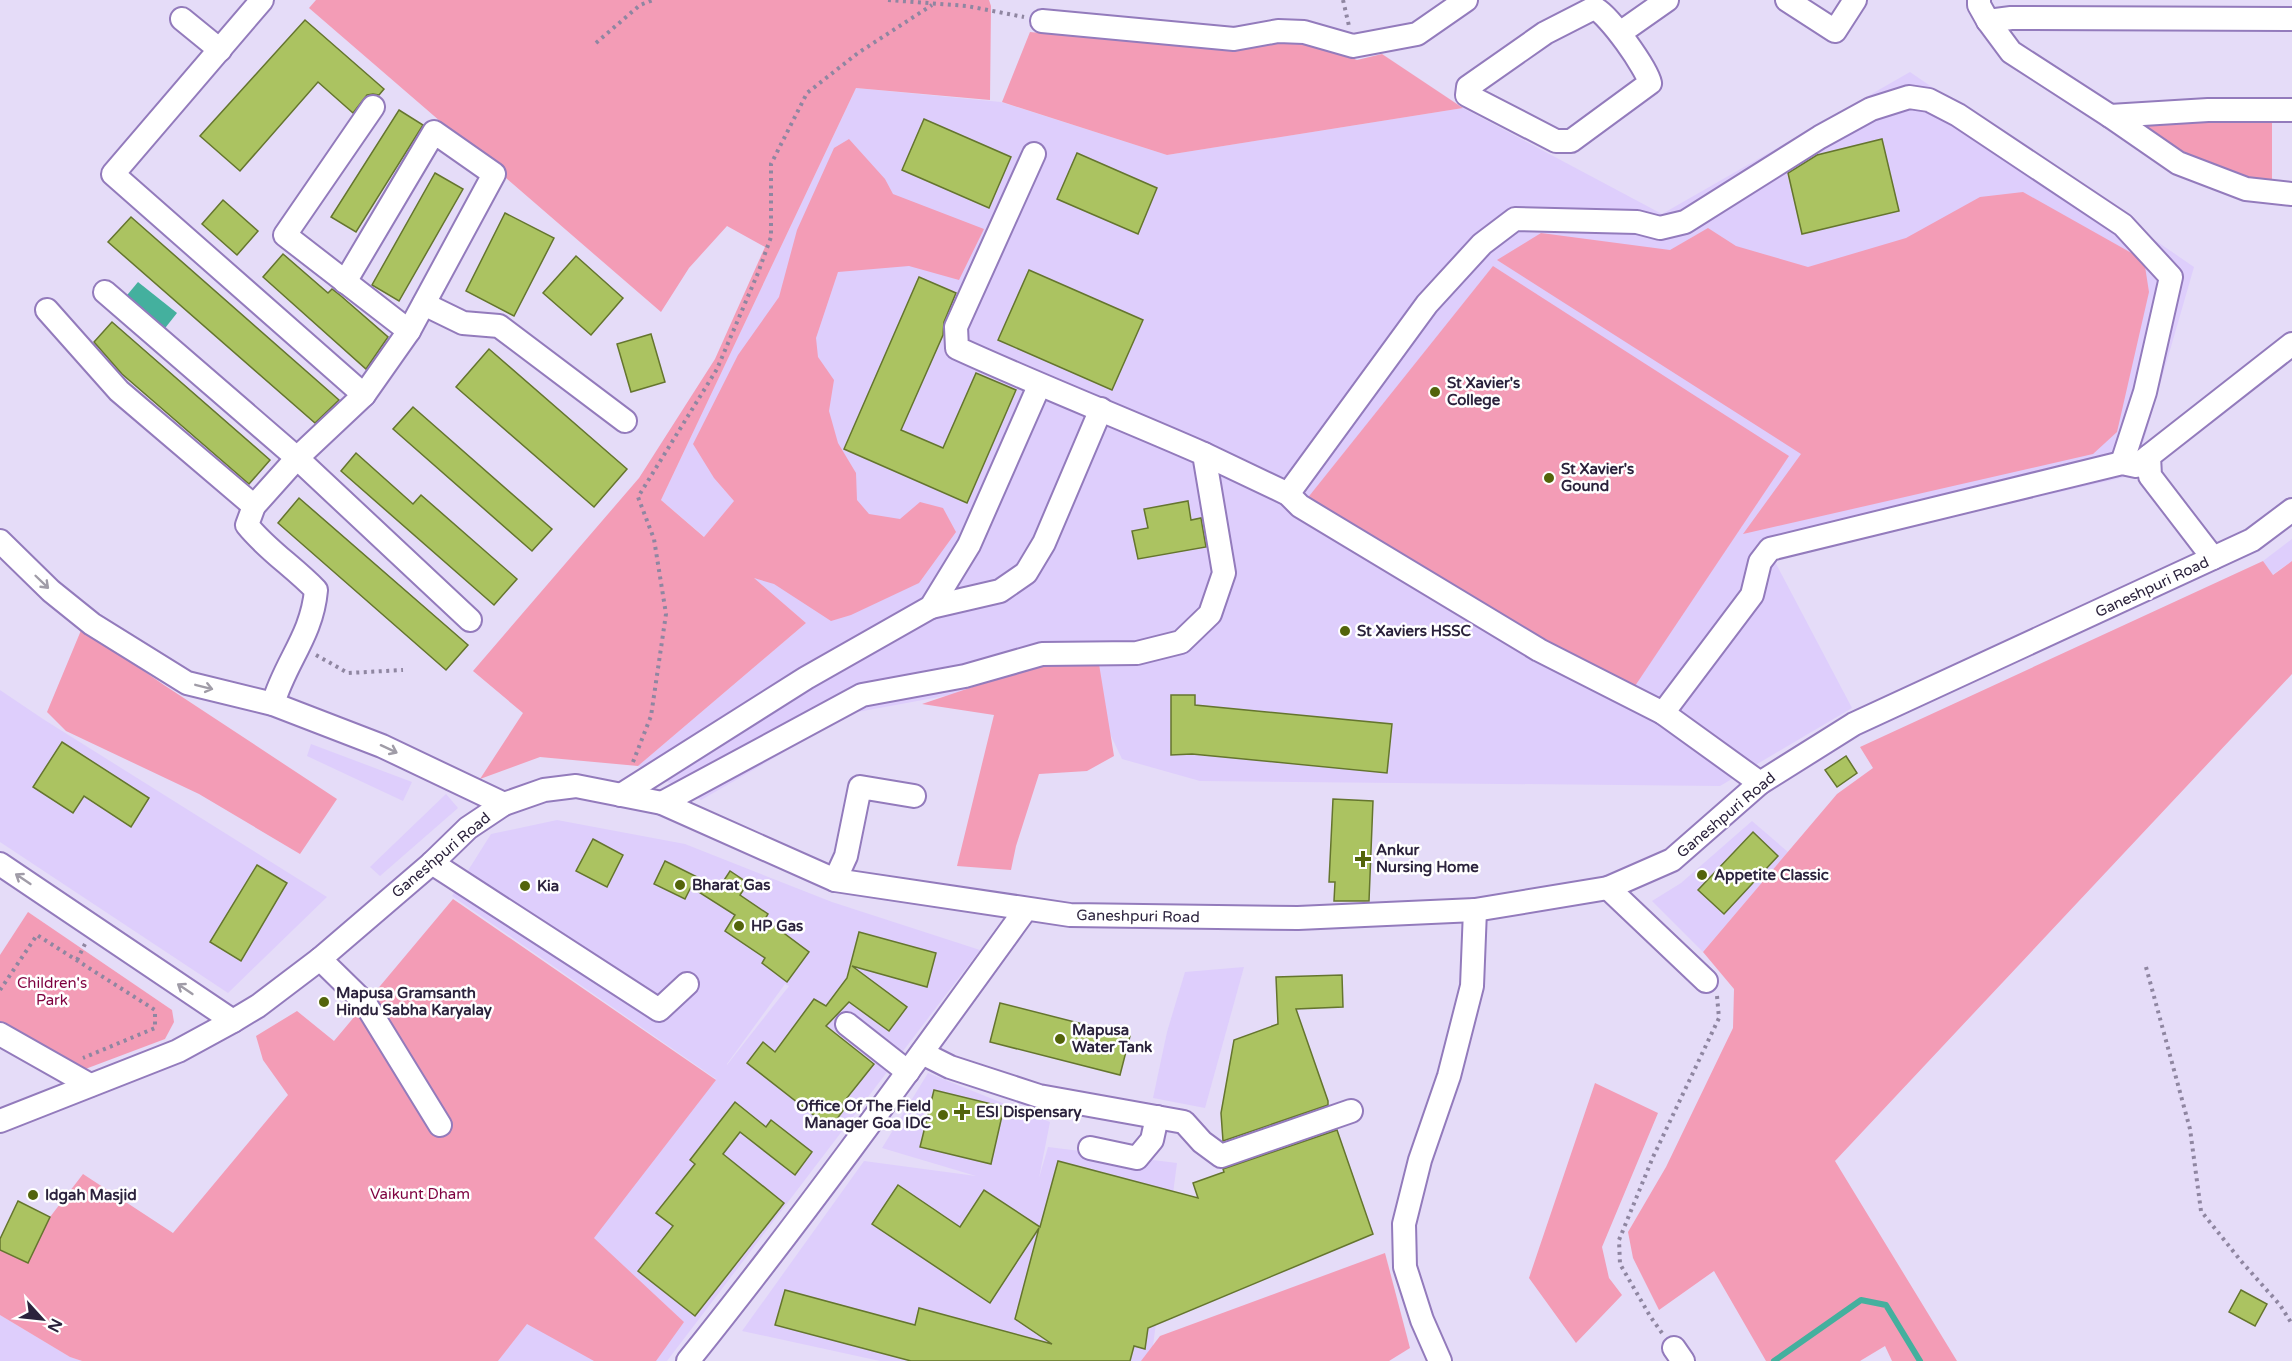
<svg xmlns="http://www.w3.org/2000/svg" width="2292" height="1361" font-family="'Varela Round',sans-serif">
<rect width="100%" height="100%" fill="#e5dcf8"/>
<g fill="#decefc" fill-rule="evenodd">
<path d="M 1910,72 L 2194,267 L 2134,475 L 1773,558 L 1852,708 L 1720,786 L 1200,781 L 1122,759 L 1080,671 L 852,713 L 701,800 L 638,766 L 806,623 L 661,500 L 856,88 L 1001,102 L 1167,155 L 1463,108 L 1662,214 Z"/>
<path d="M 2292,539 L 2292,561 L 2272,575 L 2263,561 Z"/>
<path d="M 0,690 L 43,719 L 327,897 L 228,993 L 0,842 Z"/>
<path d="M 311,744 L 412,782 L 403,801 L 307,756 Z"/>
<path d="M 446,794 L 458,808 L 380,876 L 370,867 Z"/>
<path d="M 557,820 L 685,844 L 832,902 L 980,950 L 667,1361 L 498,1361 L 716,1079 L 452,896 L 491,834 ZM 785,984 L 789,986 L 727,1065 L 727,1064 Z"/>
<path d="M 1752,821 L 1788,852 L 1703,952 L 1652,901 L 1681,883 Z"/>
<path d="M 1244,967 L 1205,1108 L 1153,1098 L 1167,1032 L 1185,972 Z"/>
<path d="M 928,1073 L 1050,1122 L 1039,1178 L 1048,1147 L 1177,1163 L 1151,1361 L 880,1361 L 742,1331 L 864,1161 L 976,1176 L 882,1148 Z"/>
<path d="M 0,1315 L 70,1357 L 82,1361 L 0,1361 Z"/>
</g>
<g fill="#f39cb6">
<path d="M 316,0 L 989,0 L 991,6 L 990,100 L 856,88 L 661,500 L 704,537 L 734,501 L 714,478 L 693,444 L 738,355 L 779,297 L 797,230 L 834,148 L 849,139 L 885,179 L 893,194 L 984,229 L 959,280 L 909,266 L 838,272 L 816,338 L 818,357 L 834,380 L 829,411 L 838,443 L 856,473 L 857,500 L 869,514 L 900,519 L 920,502 L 943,508 L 956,532 L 919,583 L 851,615 L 831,621 L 774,584 L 754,578 L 806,623 L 638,766 L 540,757 L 480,779 L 523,713 L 473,671 L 639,478 L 715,359 L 765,247 L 727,226 L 689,268 L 661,312 L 309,8 Z"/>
<path d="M 1030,32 L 1224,50 L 1268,38 L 1304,40 L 1357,60 L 1382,54 L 1463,108 L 1167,155 L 1002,102 Z"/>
<path d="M 2272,116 L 2272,182 L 2220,171 L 2129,122 Z"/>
<path d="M 2023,192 L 2144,260 L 2149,292 L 2117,432 L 2093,454 L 1743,534 L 1801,454 L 1497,260 L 1541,233 L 1670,250 L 1708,228 L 1736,246 L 1808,267 L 1906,238 L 1980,197 Z"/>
<path d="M 1493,266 L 1789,456 L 1631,692 L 1306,500 Z"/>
<path d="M 2263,561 L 2273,575 L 2292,561 L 2292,674 L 1835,1161 L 1957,1361 L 1892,1361 L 1885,1346 L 1860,1361 L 1766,1361 L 1714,1271 L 1659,1310 L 1633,1258 L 1628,1232 L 1666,1167 L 1733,1028 L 1734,989 L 1703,952 L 1837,794 L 1873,768 L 1860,747 Z"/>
<path d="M 82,628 L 164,685 L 337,799 L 300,854 L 199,794 L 66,731 L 47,712 Z"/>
<path d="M 1041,664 L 1099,664 L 1114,756 L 1087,771 L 1039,774 L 1016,846 L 1011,870 L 957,866 L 994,715 L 922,704 Z"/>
<path d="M 453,899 L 716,1080 L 594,1238 L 684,1322 L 656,1361 L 594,1361 L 527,1324 L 498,1361 L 82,1361 L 70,1357 L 0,1315 L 0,1250 L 28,1263 L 50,1217 L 83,1174 L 173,1233 L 288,1095 L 263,1060 L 256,1036 L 297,1011 L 334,1041 Z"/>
<path d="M 28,912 L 172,1010 L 174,1022 L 165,1039 L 80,1071 L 0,1021 L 0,955 Z"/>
<path d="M 1595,1083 L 1658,1113 L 1602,1247 L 1609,1278 L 1622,1295 L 1576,1343 L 1529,1278 Z"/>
<path d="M 1385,1253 L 1410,1348 L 1389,1361 L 1141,1361 L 1160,1336 Z"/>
</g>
<path fill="#44b09e" d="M 138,282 L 177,313 L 162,332 L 123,300 Z"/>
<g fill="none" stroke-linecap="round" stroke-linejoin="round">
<path stroke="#44b09e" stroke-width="6" d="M 1774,1361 L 1861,1300 L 1886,1305 L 1920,1361"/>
</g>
<g fill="#abc361" stroke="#65752e" stroke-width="1.5">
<path d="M 305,20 L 384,89 L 379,95 L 373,94 L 367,95 L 353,113 L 318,82 L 240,171 L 200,136 Z"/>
<path d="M 399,110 L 423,125 L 356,232 L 331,217 Z"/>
<path d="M 924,119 L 1011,157 L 989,208 L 902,170 Z"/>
<path d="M 1882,139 L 1899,211 L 1802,234 L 1788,173 L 1817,155 Z"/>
<path d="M 1077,153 L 1157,188 L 1138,234 L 1057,199 Z"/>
<path d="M 435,173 L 463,189 L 399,301 L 372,285 Z"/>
<path d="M 223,200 L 258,231 L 237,255 L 202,224 Z"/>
<path d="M 505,213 L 554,238 L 514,316 L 466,291 Z"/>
<path d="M 131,217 L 339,400 L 315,423 L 108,242 Z"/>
<path d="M 283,254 L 328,293 L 332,289 L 341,296 L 388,337 L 366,369 L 263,277 Z"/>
<path d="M 576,256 L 623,298 L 591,335 L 543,293 Z"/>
<path d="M 1029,270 L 1143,320 L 1112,390 L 998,340 Z"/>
<path d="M 919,277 L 956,293 L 944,322 L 943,335 L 901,430 L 943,448 L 976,373 L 1016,390 L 967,503 L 844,449 Z"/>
<path d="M 112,322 L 270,460 L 249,484 L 122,374 L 94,342 Z"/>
<path d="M 651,334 L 665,382 L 631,392 L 617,344 Z"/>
<path d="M 489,349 L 627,469 L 594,507 L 456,387 Z"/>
<path d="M 413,407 L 552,529 L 532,551 L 393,429 Z"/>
<path d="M 356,453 L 413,504 L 421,495 L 517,579 L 494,605 L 341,471 Z"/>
<path d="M 299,498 L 468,645 L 446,670 L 278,523 Z"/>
<path d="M 1188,501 L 1191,520 L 1201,518 L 1206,547 L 1138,559 L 1132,531 L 1148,528 L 1144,509 Z"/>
<path d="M 1171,695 L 1195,695 L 1195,705 L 1392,724 L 1387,773 L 1192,754 L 1171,755 Z"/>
<path d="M 62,742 L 149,798 L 131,827 L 84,796 L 73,813 L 33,787 Z"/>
<path d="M 1846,756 L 1857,773 L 1837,787 L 1825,770 Z"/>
<path d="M 1333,799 L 1373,801 L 1369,901 L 1334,901 L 1335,882 L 1329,882 Z"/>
<path d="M 1753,832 L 1778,856 L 1724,914 L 1698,890 Z"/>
<path d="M 593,839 L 623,855 L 607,887 L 576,871 Z"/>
<path d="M 665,861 L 719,888 L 730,871 L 748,883 L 740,895 L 768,914 L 765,919 L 809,952 L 787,982 L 762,963 L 765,958 L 725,931 L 735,915 L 691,887 L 685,899 L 654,884 Z"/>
<path d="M 257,865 L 287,883 L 241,961 L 210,942 Z"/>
<path d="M 859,932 L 936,953 L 927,987 L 852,966 L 907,1007 L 889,1031 L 849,1002 L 826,1026 L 874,1064 L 842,1104 L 846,1107 L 830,1128 L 747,1063 L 763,1042 L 775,1052 L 814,999 L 826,1006 L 847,978 Z"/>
<path d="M 1342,975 L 1343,1007 L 1296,1009 L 1328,1101 L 1328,1105 L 1223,1141 L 1221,1113 L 1234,1040 L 1278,1024 L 1276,977 Z"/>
<path d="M 1000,1003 L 1130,1036 L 1120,1075 L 990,1042 Z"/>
<path d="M 934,1090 L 1004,1107 L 991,1164 L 920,1147 Z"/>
<path d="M 735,1102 L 766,1127 L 771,1120 L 812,1152 L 795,1175 L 740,1132 L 723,1154 L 784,1203 L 695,1316 L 638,1271 L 673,1226 L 656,1213 L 695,1164 L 690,1160 Z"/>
<path d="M 1337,1130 L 1373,1234 L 1148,1328 L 1145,1349 L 1134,1346 L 1130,1361 L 911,1361 L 775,1325 L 785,1290 L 915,1325 L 919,1308 L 1052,1344 L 1015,1319 L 1039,1228 L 990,1303 L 872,1224 L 898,1185 L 960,1227 L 984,1190 L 1040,1227 L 1058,1161 L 1198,1198 L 1193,1183 L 1224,1172 L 1223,1169 Z"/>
<path d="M 18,1201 L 50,1217 L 28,1263 L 0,1250 L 0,1239 Z"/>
<path d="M 2241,1290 L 2267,1304 L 2255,1326 L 2229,1312 Z"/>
</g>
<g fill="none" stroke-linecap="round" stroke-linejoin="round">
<g stroke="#937bbc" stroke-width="26">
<g id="minor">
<path d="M 262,0 L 113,174 L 364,395"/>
<path d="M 1787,0 L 1835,31 L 1855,0"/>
<path d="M 1979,0 L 1979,5 L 1988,21 L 2011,52 L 2110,116 L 2178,163 L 2246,189 L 2292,194"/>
<path d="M 1594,8 C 1608,13 1647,69 1650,83 L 1571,141 L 1556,141 L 1467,95 L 1468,87 L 1545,33 Z"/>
<path d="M 182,19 L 220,50"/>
<path d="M 1042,21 L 1234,39 L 1278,31 L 1304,32 L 1353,46 L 1417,34 L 1466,0"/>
<path d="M 1988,21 L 2011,18 L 2292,19"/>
<path d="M 1620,33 L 1667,0"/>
<path d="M 373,107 L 285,235 L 409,331"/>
<path d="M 2110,116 L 2208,110 L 2292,110"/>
<path d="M 105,292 L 297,458 L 470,620"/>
<path d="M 424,304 L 463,323 L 499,326 L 625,421"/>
<path d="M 47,310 L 119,391 L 254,506"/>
<path d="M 1204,454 L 1288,494 L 1300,506 L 1539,650 L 1663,713 L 1760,783"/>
<path d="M 1288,494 L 1427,304 L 1482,244 L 1515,219 L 1637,222 L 1660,228 L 1685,222 L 1820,137 L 1871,109 L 1909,97 L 1929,100 L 1958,115 L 2123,225 L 2171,277 L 2145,392 L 2122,463"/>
<path d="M 0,541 L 51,591 L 92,624 L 187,683 L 273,704 L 382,746 L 504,804"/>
<path d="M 2213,558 L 2150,476 L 2149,456 L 2292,344"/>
<path d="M 931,607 L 1000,591 L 1026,573 L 1044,543 L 1101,409"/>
<path d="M 273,704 C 285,662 312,636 316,590 C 294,567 267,550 247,525 L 254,506 L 297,458 L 364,395 L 409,331 L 494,174 L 434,132 L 345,282"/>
<path d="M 1663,713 L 1752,595 L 1760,562 L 1770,549 L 2122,463 L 2136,466 L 2149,456"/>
<path d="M 621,795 L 806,678 L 931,607 L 969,545 L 1039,386"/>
<path d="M 662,803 L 862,695 L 965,676 L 1042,654 L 1137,653 L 1181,642 L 1210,614 L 1224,573 L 1204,454 C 1122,418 1038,385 957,348 L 956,327 L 1034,154"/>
<path d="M 432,863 L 659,1010 L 687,984"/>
<path d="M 0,864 L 233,1021"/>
<path d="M 835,880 L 846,856 L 860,787 L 914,796"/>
<path d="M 1608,888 L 1706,981"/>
<path d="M 320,959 L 365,1003 L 440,1125"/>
<path d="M 847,1024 L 908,1072"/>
<path d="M 0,1034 L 90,1085"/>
<path d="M 922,1053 L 950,1067 L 1039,1096 L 1184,1122 L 1202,1142 L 1221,1156 L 1351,1111"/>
<path d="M 0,1121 L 178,1051 L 233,1021 L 258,1006 L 320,959 L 432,863 L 468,828 L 504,804 L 544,790 L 576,786 L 662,803 L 835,880 L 1070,915 L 1298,918 L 1475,910 L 1608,888 L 1672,860 L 1760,783 L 1854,724 L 2252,540 L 2292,510"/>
<path d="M 1090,1148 L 1137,1158 L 1152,1140 L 1157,1117"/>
<path d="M 1674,1348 L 1683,1361"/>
<path d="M 688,1361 C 806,1214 916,1061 1026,909"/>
<path d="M 1440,1361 L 1422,1320 L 1405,1267 L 1404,1224 L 1420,1160 L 1449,1076 L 1472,986 L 1475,910"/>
</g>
</g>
<g stroke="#8f86a1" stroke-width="4" stroke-dasharray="3 4.5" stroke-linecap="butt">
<path d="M 888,0 L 967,6 L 1024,17"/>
<path d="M 1343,0 L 1349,26"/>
<path d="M 596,43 L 640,5 L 653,0"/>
<path d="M 316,655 L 348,673 L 403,670"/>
<path d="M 633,762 L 651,716 L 666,614 L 654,539 L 638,497 L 717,369 L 758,273 L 771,237 L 771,164 L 807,93 L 858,53 L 932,5"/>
<path d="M 77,960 L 85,944"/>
<path d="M 2146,967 L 2190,1129 L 2201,1211 L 2241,1261 L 2280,1305 L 2292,1324"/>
<path d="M 0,990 L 37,935 L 155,1010 L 155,1028 L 83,1058"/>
<path d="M 1662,1333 L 1650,1316 L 1620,1264 L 1619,1240 L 1653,1157 L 1719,1018 L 1717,996"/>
</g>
<use href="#minor" stroke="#fff" stroke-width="22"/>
</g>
<defs><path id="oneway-shaft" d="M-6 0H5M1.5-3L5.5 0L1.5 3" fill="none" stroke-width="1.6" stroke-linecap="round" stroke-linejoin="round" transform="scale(1.5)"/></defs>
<g stroke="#a09ca7">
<use href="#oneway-shaft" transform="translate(42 582) rotate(44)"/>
<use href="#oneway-shaft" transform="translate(204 687) rotate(14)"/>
<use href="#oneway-shaft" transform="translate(389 749) rotate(25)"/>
<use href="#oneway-shaft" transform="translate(23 879) rotate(-146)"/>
<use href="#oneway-shaft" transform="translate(185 989) rotate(-146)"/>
</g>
<g fill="#53640b" stroke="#fff" stroke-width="2">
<circle cx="1435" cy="392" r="6"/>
<circle cx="1549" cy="478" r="6"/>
<circle cx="1345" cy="631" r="6"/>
<path d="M1360 850h6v6h6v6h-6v6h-6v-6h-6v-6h6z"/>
<circle cx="1702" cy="875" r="6"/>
<circle cx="680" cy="885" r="6"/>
<circle cx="525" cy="886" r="6"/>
<circle cx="739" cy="926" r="6"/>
<circle cx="324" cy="1002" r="6"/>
<circle cx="1060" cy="1039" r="6"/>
<path d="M959 1103h6v6h6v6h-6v6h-6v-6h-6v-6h6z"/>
<circle cx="943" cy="1115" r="6"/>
<circle cx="33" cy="1195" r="6"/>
</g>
<g text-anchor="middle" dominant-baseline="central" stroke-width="5" stroke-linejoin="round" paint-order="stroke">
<g font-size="15" font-weight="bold" fill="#2b223c" stroke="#fff" text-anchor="start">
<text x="1447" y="383">St Xavier's<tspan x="1447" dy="17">College</tspan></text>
<text x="1561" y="469">St Xavier's<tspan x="1561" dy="17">Gound</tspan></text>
<text x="1357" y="631">St Xaviers HSSC</text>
<text x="1376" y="850">Ankur<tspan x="1376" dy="17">Nursing Home</tspan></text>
<text x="1714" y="875">Appetite Classic</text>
<text x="692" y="885">Bharat Gas</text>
<text x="537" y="886">Kia</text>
<text x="751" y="926">HP Gas</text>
<text x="336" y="993">Mapusa Gramsanth<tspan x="336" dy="17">Hindu Sabha Karyalay</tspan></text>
<text x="1072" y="1030">Mapusa<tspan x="1072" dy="17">Water Tank</tspan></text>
<text x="931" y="1106" text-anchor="end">Office Of The Field<tspan x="931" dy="17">Manager Goa IDC</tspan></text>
<text x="976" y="1112">ESI Dispensary</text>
<text x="45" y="1195">Idgah Masjid</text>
</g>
<g font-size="15" fill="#2b223c" stroke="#fff">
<text transform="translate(2152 587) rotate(-25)">Ganeshpuri Road</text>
<text transform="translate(1726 815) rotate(-40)">Ganeshpuri Road</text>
<text transform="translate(441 855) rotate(-40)">Ganeshpuri Road</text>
<text transform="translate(1138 916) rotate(1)">Ganeshpuri Road</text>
</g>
<g font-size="15" fill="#7e003f" stroke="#fff">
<text x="52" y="983">Children's<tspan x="52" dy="17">Park</tspan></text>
<text x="420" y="1194">Vaikunt Dham</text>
</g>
</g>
<g transform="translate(42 1319) rotate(117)" stroke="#ffffff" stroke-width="4.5" paint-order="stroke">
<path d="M0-4.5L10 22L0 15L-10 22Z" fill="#2b223c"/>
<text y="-9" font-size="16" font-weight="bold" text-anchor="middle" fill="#2b223c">N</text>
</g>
</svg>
